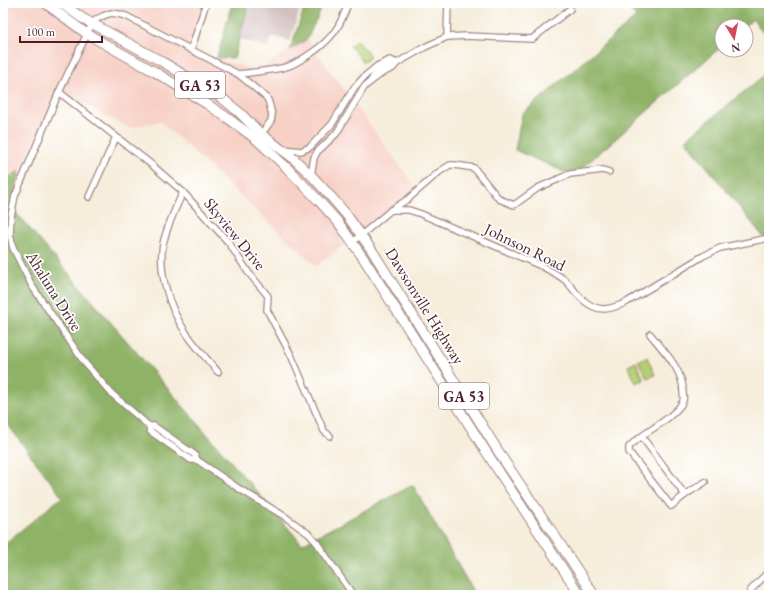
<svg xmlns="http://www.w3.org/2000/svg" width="772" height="598" font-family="'EB Garamond',serif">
<rect width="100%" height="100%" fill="#fff"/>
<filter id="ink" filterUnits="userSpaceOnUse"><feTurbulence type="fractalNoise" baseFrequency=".025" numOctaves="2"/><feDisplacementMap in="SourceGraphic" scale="8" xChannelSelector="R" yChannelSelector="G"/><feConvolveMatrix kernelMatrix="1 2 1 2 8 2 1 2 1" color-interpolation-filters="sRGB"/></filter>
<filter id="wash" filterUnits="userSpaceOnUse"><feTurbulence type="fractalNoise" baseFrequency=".012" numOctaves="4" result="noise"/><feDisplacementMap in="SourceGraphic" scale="16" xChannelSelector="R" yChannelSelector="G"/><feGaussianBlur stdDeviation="0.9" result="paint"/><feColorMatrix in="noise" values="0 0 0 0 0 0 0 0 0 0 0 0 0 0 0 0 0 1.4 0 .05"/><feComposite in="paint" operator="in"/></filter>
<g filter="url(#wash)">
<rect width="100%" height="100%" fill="#f6edda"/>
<path fill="#f7d1c6" d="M 3,3 L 209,3 L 195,51 L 256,71 L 307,39 L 417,189 L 316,266 L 160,121 L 129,128 L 59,91 L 20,171 L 3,180 Z"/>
<path fill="#d2bfbf" d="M 250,3 L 302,3 L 290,41 L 272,36 L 268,48 L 239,39 Z"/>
<g fill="#b3cf75" stroke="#7e7750">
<path d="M 357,40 L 370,56 L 363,62 L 350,46 Z"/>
<path d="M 647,357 L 655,375 L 647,378 L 638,361 Z"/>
<path d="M 636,362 L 644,380 L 636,383 L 628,366 Z"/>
</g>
<g fill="#8eb266" stroke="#6c6848">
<path d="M 232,3 L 249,3 L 234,58 L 217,58 Z"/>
<path d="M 306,3 L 324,3 L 307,39 L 290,50 Z"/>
<path d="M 626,3 L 769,3 L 769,41 L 753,19 L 745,26 L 722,26 L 722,46 L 573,176 L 515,150 L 522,114 L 636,17 Z"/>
<path d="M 769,71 L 769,244 L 685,140 Z"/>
<path d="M 20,171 L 12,208 L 302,544 L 413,485 L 475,595 L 3,595 L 3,545 L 62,497 L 3,418 L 3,180 Z"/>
</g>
</g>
<g filter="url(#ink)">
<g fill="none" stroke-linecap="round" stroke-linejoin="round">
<g stroke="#a08682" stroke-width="8">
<g id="minor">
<path d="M 447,37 L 448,3"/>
<path d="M 191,50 L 206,3"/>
<path d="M 238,74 C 254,72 273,71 289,66 C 298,62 306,57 313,52 C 333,38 341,25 348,3"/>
<path d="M 370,82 L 375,74 L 379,70 L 391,64 L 397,63 L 425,47 L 447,37 L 467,36 L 532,39 L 570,9"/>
<path d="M 59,92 L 152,165 L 183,192 L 229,243 L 248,272 L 268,296 L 267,310 L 291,355 L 324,431 L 330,436"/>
<path d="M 283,149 L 301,151 L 310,147 L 332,124 L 354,88 L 365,76 L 377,66 L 390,60 L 397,63"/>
<path d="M 311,175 L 314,158 L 317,152 L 336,134 L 365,86 L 382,73 L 393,68 L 397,63"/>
<path d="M 183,192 C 175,209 167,226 163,244 C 160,261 162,276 167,292 C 177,327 195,345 218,372"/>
<path d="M 89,197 L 116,137"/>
<path d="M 391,210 L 409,210 L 421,214 L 539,265 C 549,270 558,274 566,281 C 571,286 575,292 580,297 C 596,313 608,311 627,302 L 703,256 L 720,248 L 769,238"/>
<path d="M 353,242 L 391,210 L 408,199 L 439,172 L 450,165 L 455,165 L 474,168 L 499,199 L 514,205 L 538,188 L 570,174 L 603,170 L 609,172"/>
<path d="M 149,426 L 150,431 L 191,460 L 197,460 L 238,488 L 284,516 L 309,534 L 317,543 L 353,595"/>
<path d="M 642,437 L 685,495 L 671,506 L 629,452 L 629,447 C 638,437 650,431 661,423 C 668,418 679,410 683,401 C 684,399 683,395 683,392 C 684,371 663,350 650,334"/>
<path d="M 197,460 L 195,455 L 154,426 L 149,426 L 112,394 L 97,377 L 84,362 L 32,286 L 13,248 L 10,234 L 11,216 L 15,196 L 59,92 L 87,34 L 92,24 L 97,19 L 103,16 L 111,13 L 118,14 L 126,16 L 238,74 L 262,94 L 267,98 L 269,103 L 272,115 L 271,121 L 259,137"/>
<path d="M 685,495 L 705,482"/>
<path d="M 750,595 L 750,591 L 769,571"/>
</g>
</g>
<g stroke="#a08682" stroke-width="11">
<g id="primary">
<path d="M 45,3 L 87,34 L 155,72 L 207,104 L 229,119 L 257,140 L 286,167 L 320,202 L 338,222 L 364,259 L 494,464 L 580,595"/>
<path d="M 61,3 L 82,18 L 161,61 L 223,99 L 240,113 L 261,134 L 293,158 L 311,175 L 333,199 L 346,214 L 373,252 L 505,462 L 553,533 L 594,595"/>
</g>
</g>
<use href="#minor" stroke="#fff" stroke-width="5.5"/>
<use href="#primary" stroke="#fff" stroke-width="9"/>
</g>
</g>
<g text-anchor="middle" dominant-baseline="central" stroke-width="3.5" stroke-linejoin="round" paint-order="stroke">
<g fill="#fff" stroke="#80626b" stroke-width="1">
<rect x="175" y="72" width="50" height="26" rx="3"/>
<rect x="439" y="383" width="50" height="26" rx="3"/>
</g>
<g font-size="15" font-weight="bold" fill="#4a1f2b">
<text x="200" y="85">GA 53</text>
<text x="464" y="396">GA 53</text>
</g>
<g font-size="16" fill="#4a1f2b" stroke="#fff">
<text transform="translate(235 234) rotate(51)">Skyview Drive</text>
<text transform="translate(525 247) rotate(26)">Johnson Road</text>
<text transform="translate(54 291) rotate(58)">Ahaluna Drive</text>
<text transform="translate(425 306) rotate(58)">Dawsonville Highway</text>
</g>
</g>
<rect width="772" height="598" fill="none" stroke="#fff" stroke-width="16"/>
<g transform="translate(734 38) rotate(170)"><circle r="19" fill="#ffffff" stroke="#b7a5aa"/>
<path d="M0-3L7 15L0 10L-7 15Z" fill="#d1495b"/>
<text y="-6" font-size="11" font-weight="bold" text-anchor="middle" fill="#4a1f2b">N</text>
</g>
<path d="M20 36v6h82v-6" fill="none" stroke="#4a1f2b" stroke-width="2"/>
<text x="26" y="36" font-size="12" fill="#4a1f2b" stroke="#ffffff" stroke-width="3" paint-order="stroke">100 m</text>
</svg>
